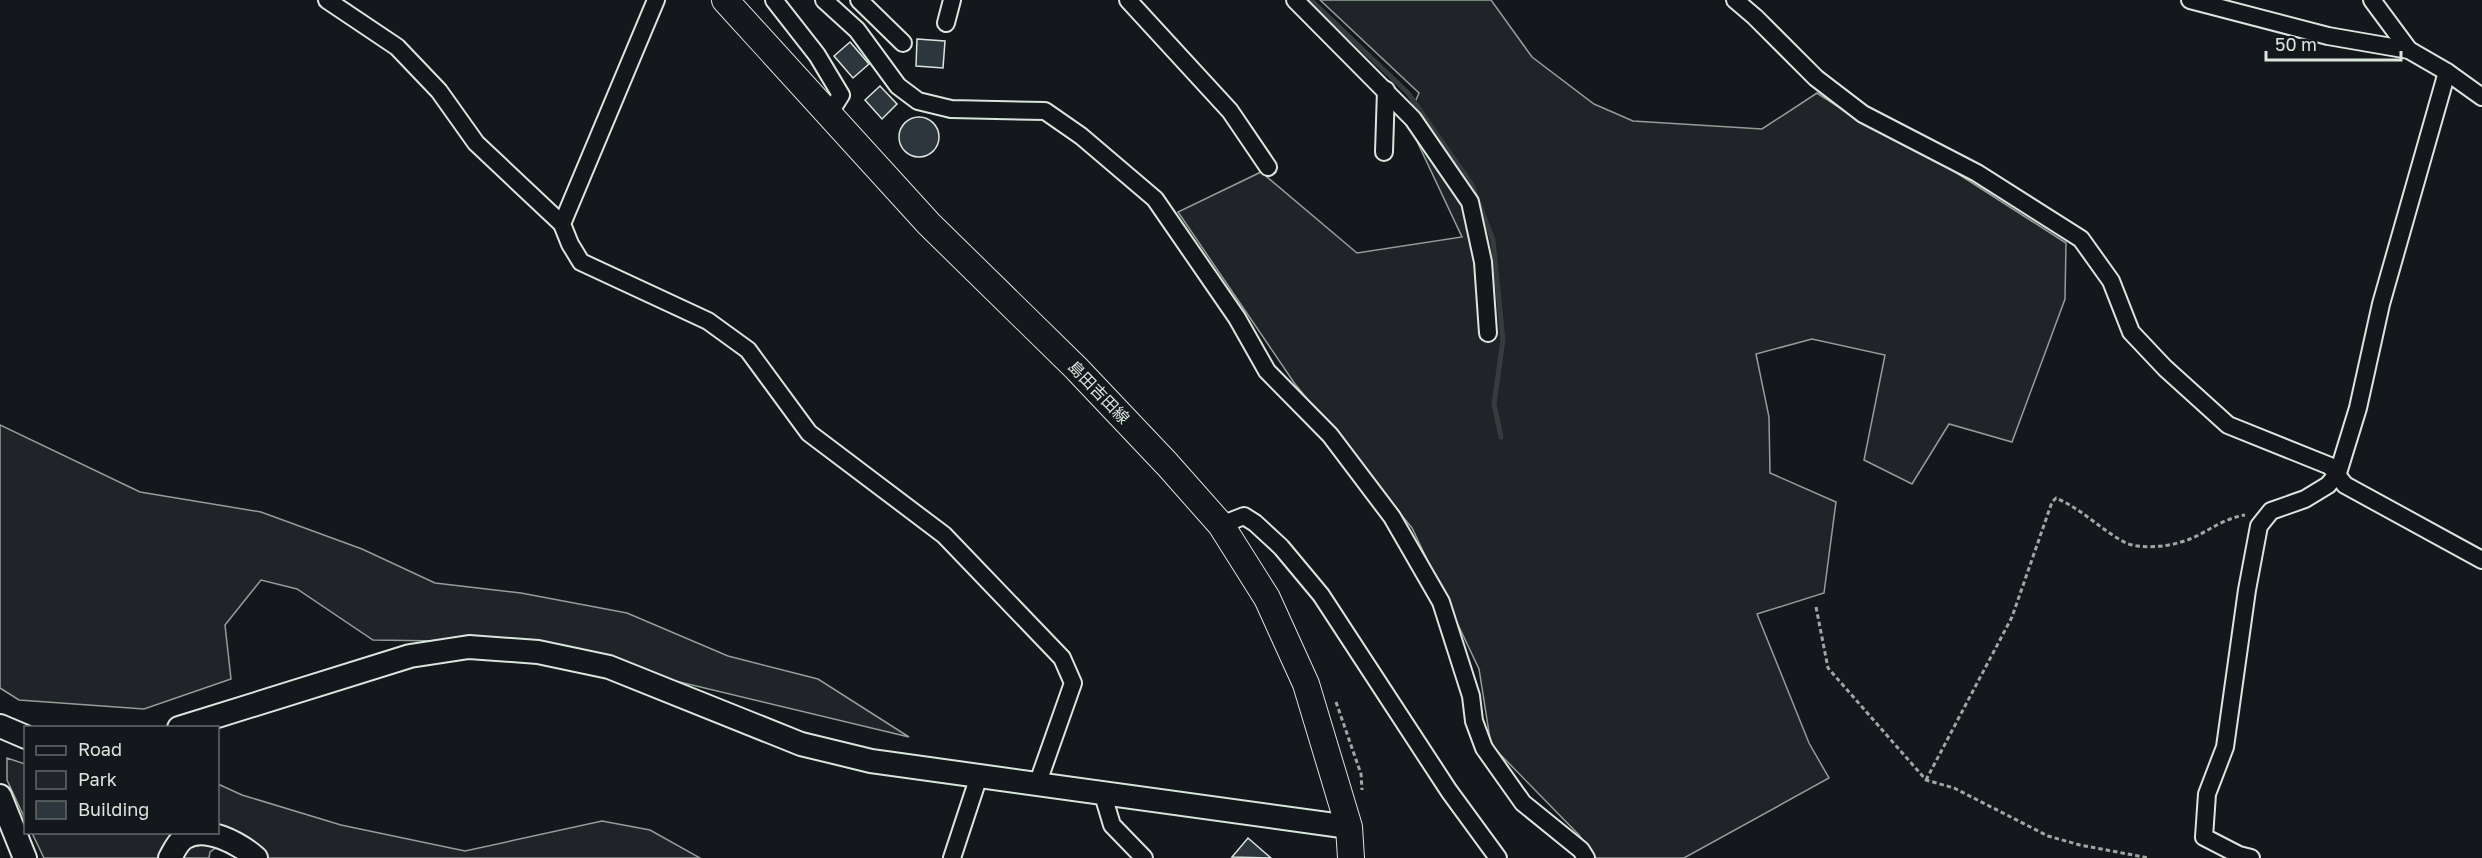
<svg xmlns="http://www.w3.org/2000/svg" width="2482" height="858" font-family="'Golos Text','Noto Sans JP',sans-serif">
<rect width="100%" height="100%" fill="#14181c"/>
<g fill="#202428" stroke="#939e99" stroke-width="1.5">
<path d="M 1320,0 L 1491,0 L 1532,57 L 1594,104 L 1633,121 L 1762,129 L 1817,93 L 1857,119 L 1938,161 L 2066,243 L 2065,299 L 2012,442 L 1949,424 L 1912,484 L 1864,460 L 1885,355 L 1812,339 L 1756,354 L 1769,417 L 1770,473 L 1836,502 L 1824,593 L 1757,614 L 1809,743 L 1829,778 L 1684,858 L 1596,858 L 1579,835 L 1491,745 L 1479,669 L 1412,528 L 1295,384 L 1178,212 L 1261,172 L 1357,253 L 1462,237 L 1407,120 L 1419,93 Z"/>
<path d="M 0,425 L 140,492 L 261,512 L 362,549 L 435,583 L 521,593 L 627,613 L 728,656 L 818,679 L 909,737 L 513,642 L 373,640 L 297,589 L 261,580 L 225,625 L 231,679 L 144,709 L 19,700 L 0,688 Z"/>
<path d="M 7,758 L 25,764 L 25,819 L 7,780 Z"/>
<path d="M 218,784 L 242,795 L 341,825 L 465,851 L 602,821 L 650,830 L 700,858 L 267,858 L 233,836 L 210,852 L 209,858 L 44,858 L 32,833 L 218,832 Z"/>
</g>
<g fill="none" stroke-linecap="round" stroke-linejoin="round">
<path stroke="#363b3e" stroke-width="5" d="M 1311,0 L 1408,93 L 1472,185 L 1493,240 L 1503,340 L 1494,404 L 1501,437"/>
</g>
<g fill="#2c363c" stroke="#d8e6dc" stroke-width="1.5">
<path d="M 917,39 L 945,41 L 943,68 L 916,66 Z"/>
<path d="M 850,42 L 869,64 L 853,78 L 834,56 Z"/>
<path d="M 880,86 L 897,104 L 882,119 L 865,100 Z"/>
<circle cx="919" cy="137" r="20"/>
<path d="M 1248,838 L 1271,858 L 1232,857 Z"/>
</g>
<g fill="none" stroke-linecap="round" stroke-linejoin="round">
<g stroke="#d8e6dc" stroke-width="20">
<g id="street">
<path d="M 327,0 L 397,47 L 439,91 L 476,143 L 562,224 L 570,244 L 581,262 L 708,321 L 748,350 L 809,433 L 944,535 L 1062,658 L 1073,683 L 1037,785"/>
<path d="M 774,0 L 817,55 L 841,95 L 829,114"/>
<path d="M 824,0 L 857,30 L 898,86 L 918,101 L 951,109 L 1045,111 L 1081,136 L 1155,199 L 1237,318 L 1267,371 L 1330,435 L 1392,517 L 1441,602 L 1471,696 L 1474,721 L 1484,748 L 1523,803 L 1581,850 L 1586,858"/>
<path d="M 859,0 L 903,43"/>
<path d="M 1128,0 L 1230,111 L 1268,167"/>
<path d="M 1295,0 L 1413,119 L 1470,202 L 1483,262 L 1488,333"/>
<path d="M 1735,0 L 1755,17 L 1816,78 L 1863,114 L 1977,173 L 2081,239 L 2111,281 L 2131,332 L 2165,368 L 2228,425 L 2330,466 L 2345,485 L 2482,560"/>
<path d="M 2190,0 L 2328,36 L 2409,50 L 2447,72 L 2482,97"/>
<path d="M 2372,0 L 2409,50"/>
<path d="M 946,23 L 952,0"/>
<path d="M 1384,152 L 1386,90"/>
<path d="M 562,224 L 656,0"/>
<path d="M 1221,525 L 1244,516 L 1255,523 L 1281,547 L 1321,595 L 1449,791 L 1498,858"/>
<path d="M 1103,795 L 1112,825 L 1144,858"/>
<path d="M 952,858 L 979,776"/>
<path d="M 2251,858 L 2239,855 L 2204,837 L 2207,794 L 2225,747 L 2247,590 L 2259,526 L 2271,511 L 2305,499 L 2328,485 L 2338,473 L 2358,408 L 2381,304 L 2447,72"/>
</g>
</g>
<g stroke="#d8e6dc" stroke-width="26">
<g id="secondary">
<path d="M 0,726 L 26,737"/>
<path d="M 179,728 L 410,656 L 469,647 L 538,652 L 609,667 L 801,744 L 871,761 L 1349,827"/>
<path d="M 0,796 L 25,858"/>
<path d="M 170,858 C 174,851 177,843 184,838 C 205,824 240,844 256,858"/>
</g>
</g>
<g stroke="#d8e6dc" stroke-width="28">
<path id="primary" d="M 725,0 L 929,224 L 1076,368 L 1167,464 L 1221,525 L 1267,598 L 1306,684 L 1349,827 L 1351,858"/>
</g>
<g stroke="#9da8a2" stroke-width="3" stroke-dasharray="4.5 3" stroke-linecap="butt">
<path d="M 1816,607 L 1828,668 L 1926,780 L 1954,788 L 2048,836 L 2080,845 L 2149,858"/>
<path d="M 1336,702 L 1361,774 L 1362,790"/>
<path d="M 1926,780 L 2012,617 L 2052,502 L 2056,498 C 2082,509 2101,530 2126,543 C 2140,549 2166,547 2181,542 C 2204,536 2217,520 2245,515"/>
</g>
<use href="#street" stroke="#14181c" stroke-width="16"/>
<use href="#secondary" stroke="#14181c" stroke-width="22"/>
<use href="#primary" stroke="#14181c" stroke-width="26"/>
</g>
<g text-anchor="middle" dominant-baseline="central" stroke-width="4.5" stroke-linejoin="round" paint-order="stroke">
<g font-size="16" fill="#d8e6dc" stroke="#14181c">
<text transform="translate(1099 392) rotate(46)">島田吉田線</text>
</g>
</g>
<rect x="24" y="726" width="195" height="108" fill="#14181c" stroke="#626a69" stroke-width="1.5"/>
<rect x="36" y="746" width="30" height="9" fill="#14181c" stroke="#626a69" stroke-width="1.5"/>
<text x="78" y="756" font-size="18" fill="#d8e6dc">Road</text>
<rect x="36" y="771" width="30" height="18" fill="#202428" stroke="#626a69" stroke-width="1.5"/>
<text x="78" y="786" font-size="18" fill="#d8e6dc">Park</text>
<rect x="36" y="801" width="30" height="18" fill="#2c363c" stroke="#626a69" stroke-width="1.5"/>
<text x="78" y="816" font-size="18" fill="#d8e6dc">Building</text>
<path d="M2266 51v9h135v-9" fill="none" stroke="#d8e6dc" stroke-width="3"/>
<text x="2275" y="51" font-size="18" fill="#d8e6dc" stroke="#14181c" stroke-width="4.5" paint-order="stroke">50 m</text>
</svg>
